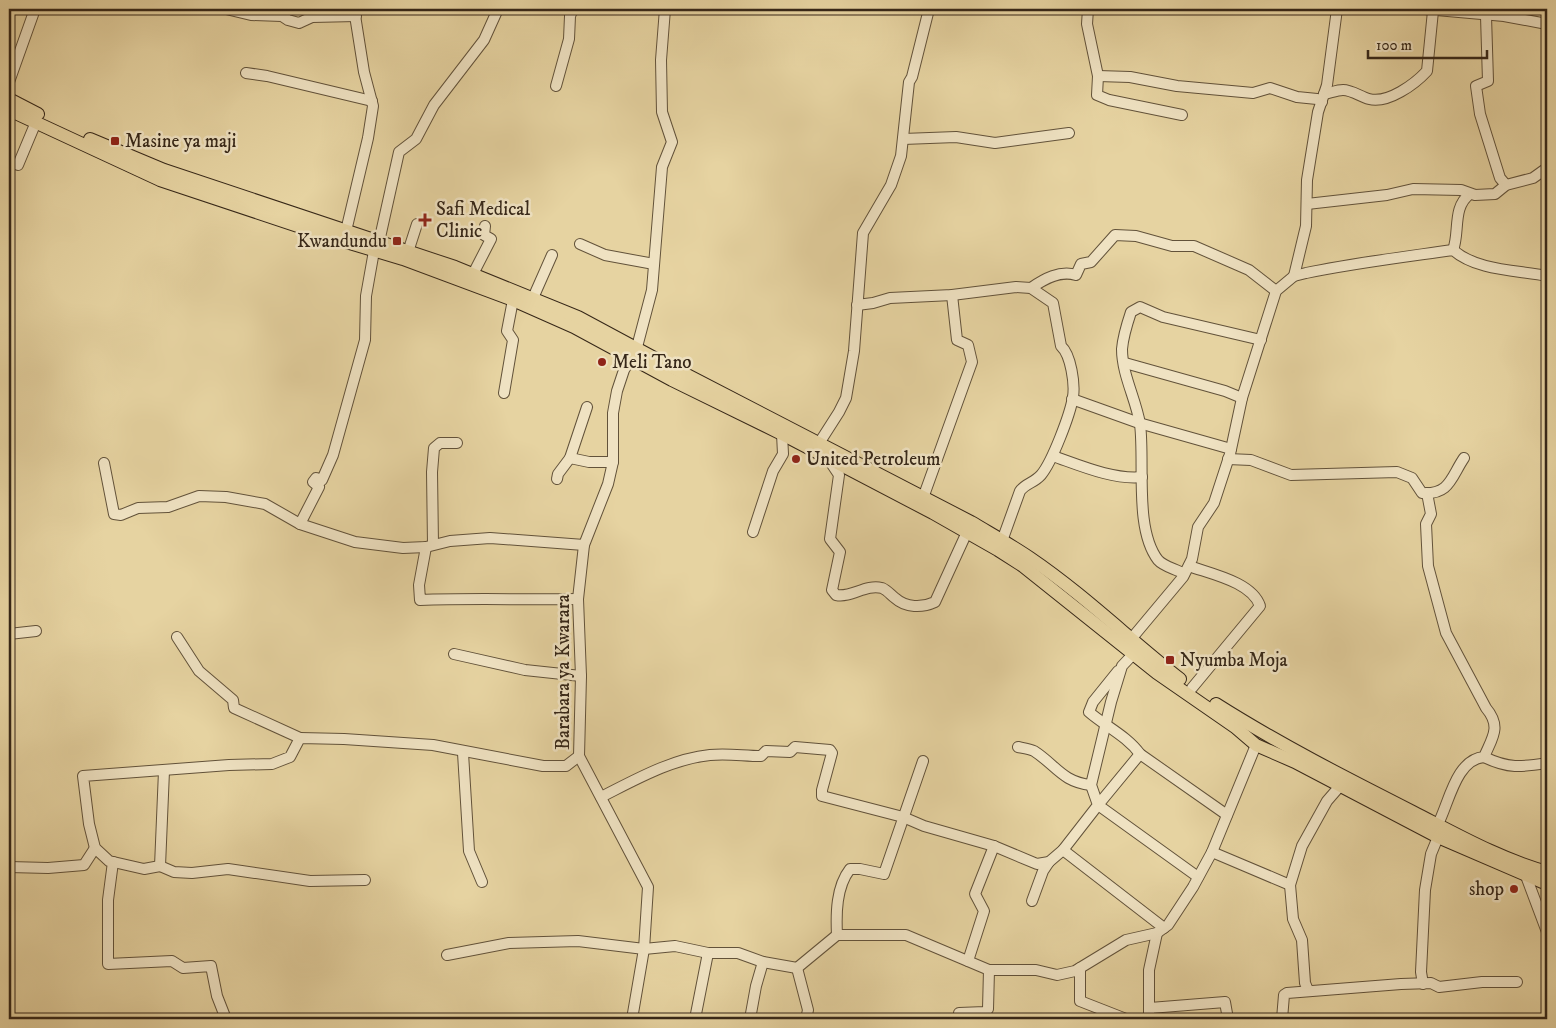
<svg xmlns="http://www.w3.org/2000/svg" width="1556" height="1028" font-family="'IM FELL DW Pica',serif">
<rect width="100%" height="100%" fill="#e6d3a1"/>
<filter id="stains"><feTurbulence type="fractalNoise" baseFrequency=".004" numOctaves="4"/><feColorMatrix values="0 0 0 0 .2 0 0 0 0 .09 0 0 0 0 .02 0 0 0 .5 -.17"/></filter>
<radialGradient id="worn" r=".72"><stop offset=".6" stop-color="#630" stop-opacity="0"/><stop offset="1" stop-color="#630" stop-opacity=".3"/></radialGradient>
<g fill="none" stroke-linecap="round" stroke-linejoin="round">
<g stroke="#62523a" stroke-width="12">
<g id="minor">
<path d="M 226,9 L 251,15 L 282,16 L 288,20 L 299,23 L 312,17 L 356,16"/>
<path d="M 1088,9 L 1087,24 L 1098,76 L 1097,95 L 1109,100 L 1182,115"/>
<path d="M 1425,9 L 1504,16 L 1547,24"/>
<path d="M 1486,16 L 1488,81 L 1476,86 L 1480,114 L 1500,178 L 1506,185"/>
<path d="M 246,73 L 267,76 L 372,101"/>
<path d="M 1098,76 L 1130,77 L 1177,86 L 1253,93 L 1270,88 L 1297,97 L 1317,99 L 1322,102"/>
<path d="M 9,82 L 35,9"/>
<path d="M 556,86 L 569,39 L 570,16 L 573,9"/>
<path d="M 1324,94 C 1330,93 1337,90 1343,90 C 1352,90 1361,97 1369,99 C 1388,104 1415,84 1427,71 L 1433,11"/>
<path d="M 903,139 L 956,137 L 995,143 L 1069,133"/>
<path d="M 18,165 L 36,122"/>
<path d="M 1307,204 L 1387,195 L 1413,189 L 1461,190 L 1475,195 L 1495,194 L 1506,185 L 1533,178 L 1547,168"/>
<path d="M 346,231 L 368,138 L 373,106 L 364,72 L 354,9"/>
<path d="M 580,244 L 605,255 L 654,264"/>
<path d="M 1453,250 C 1460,232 1452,207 1470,194"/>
<path d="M 408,252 L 417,224"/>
<path d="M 473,274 L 491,239 L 484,235 L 485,226"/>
<path d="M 1294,276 L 1306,226 L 1307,180 L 1318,112 L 1327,85 L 1337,9"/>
<path d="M 1031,288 C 1044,279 1060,270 1076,275 L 1081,264 L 1091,262 L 1115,235 L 1136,236 L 1172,246 L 1194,246 L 1249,270 L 1276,291"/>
<path d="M 533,298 L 552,255"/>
<path d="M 857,305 L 873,303 L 890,298 L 952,295 L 1016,287 L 1031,288 L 1053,303 L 1061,346 C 1071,355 1075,384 1073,397 C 1070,415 1052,462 1041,475 C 1034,483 1026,483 1020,491 L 1002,541"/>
<path d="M 1125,363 L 1225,391 L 1242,398"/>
<path d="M 504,393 L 513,340 L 507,331 L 513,300"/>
<path d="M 1072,399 L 1139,423 L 1231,449"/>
<path d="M 816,448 L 839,412 L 846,398 L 854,351 L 863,233 L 891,185 L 901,156 L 909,82 L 912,77 L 929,9"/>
<path d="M 1053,456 C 1079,465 1113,480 1142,477"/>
<path d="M 570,458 L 589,462 L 613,462"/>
<path d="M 1228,459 L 1251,460 L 1291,475 L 1397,472 L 1412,478 L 1422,493 C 1450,495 1451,477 1464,458"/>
<path d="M 829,460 L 839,475 L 830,539 L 840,552 L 832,590 L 836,595 C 852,598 865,584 882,588 C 887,590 891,595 895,598 C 906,608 922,608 935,602 L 967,532"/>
<path d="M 104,463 L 114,514 L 121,515 L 138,508 L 168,507 L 199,496 L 226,497 L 265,504 L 300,524 L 355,542 L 403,548 L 426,547 L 450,541 L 490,538 L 584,545"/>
<path d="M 557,479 L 558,474 L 570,458 L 587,407"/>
<path d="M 1427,493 L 1431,514 L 1426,524 L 1428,566 L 1446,633 L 1486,708 C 1502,727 1492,738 1484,757 C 1456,759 1449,803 1438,824"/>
<path d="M 923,498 L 972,362 L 968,345 L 957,340 L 952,295"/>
<path d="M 300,524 L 319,487 L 313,482 L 316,478 L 322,480 L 333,455 L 365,340 L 366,296 L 374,251 L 379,242 L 399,152 L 416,139 L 434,105 L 484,40 L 498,9"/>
<path d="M 753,532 L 773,471 L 783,454 L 782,434"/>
<path d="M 433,544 L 432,472 L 434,448 L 440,443 L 457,443"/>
<path d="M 426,547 L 419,585 L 420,600 C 473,598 525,600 578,599"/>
<path d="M 1189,566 C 1211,574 1252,582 1260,606 L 1192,688"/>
<path d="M 1184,574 C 1177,569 1164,567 1158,560 C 1134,529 1145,462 1140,424 C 1136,399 1122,375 1122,349 C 1123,337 1127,324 1131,312 L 1140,307 L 1163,317 L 1261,340"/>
<path d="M 9,634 L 36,631"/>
<path d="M 177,637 L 199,671 L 233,700 L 234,708 L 300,738"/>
<path d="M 1132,638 L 1183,577 L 1192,559 L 1198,527 L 1214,503 L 1230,454 L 1242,398 L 1276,291 L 1294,276 L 1306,273 C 1354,263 1404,257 1453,250 C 1477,271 1517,270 1547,276"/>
<path d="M 454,654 L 525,670 L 581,676"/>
<path d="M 1118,671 L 1093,702 L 1089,712 C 1105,726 1127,736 1140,754 L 1227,815"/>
<path d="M 1018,747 C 1023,748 1030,749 1034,751 C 1056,765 1062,782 1091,785"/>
<path d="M 463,753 L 469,851 L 482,882"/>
<path d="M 1140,754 L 1098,805 L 1198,877"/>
<path d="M 1484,757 C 1509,769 1521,767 1547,763"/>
<path d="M 164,771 L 160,866 L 174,872 L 192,873 L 228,869 L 310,881 L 365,880"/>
<path d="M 601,797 C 635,780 671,759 710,755 C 727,753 744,756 761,756 L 766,751 L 790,752 L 795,747 L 830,750 L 832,753 L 822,790 L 822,796 L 903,817 L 924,826 L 994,846 L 1037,864 L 1049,862 L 1063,850 L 1098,805 L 1091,785 L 1111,702 L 1122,666 L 1138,649"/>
<path d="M 1063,850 L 1164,928"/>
<path d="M 1212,852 L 1290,885"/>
<path d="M 113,862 L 108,900 L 108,964 L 172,961 L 183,968 L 211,966 L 217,996 L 226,1019"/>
<path d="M 160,866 L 144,869 L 109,861 L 95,848 L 89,824 L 83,776 L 229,765 L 272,764 L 290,757 L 300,738 L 344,739 L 433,745 L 543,766 L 566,766 L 579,756"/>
<path d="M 9,867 L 48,868 L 84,865 L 95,848"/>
<path d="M 1528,870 L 1526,876 L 1547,932"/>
<path d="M 1032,901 L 1043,871 L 1049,862"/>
<path d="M 837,935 C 836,914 836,887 850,869 L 860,869 L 884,874 L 923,761"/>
<path d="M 447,955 L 509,943 L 578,941 L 644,949 L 675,946 L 708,953 L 738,953 L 763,962 L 797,968"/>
<path d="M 968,961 L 984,911 L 975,894 L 994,846"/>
<path d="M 797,968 L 837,935 L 906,935 L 989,970 L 1036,970 L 1057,975 L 1075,971 L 1126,940 L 1157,933 L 1168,925 L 1193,887 L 1212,852 L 1256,745"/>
<path d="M 797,968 L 808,1010 L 806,1019"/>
<path d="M 1080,968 L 1080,1001 L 1126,1019"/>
<path d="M 1423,984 L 1421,972 L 1425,890 L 1431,854 L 1438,837"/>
<path d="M 1308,990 L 1305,983 L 1302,940 L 1293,919 L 1290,885 L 1302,846 L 1327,801 L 1340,786"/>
<path d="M 1150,1008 L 1225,1002 L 1228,1019"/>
<path d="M 959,1013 L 985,1012 L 988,1009 L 989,970"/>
<path d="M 632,1019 L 644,949 L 648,887 L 579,756 L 581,676 L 578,599 L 584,545 L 608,484 L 613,462 L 613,413 L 617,391 L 624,370 L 637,347 L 652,290 L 662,167 L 672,142 L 662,112 L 661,60 L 665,9"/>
<path d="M 695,1019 L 708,953"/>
<path d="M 750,1019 L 756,986 L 763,962"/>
<path d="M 1149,1019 L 1149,970 L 1157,933"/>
<path d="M 1282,1019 L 1284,995 L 1287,993 L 1401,984 L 1431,983 L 1439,987 L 1482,982 L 1517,982"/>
</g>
</g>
<g stroke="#362718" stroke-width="14">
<g id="major">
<path d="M 9,99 L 38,114"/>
<path d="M 9,110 L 160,180 L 343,241 L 403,259 L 513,300 L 574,327 L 672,380 L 782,434 L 933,513 L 998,550 L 1023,566 L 1157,673 L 1235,727 L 1256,745 L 1295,762 L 1438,837 L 1547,884"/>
<path d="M 90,139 L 164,170 L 455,267 L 578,317 L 658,360 L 971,522 C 991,534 1011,545 1030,558 C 1083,594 1129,639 1180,679"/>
<path d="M 1216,704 C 1279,744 1346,778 1413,812 C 1456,834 1500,859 1547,872"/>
</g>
</g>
<use href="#minor" stroke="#efe2c2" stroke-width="10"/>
<use href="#major" stroke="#e6d3a1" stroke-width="12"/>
</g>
<g fill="#8f2418" stroke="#efe2c2" stroke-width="2">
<rect x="110" y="136" width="10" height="10" rx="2.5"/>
<path d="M422.5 212.5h5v5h5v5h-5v5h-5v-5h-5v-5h5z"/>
<rect x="392" y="236" width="10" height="10" rx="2.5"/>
<circle cx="602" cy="362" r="5"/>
<circle cx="796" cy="459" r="5"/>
<rect x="1165" y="655" width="10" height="10" rx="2.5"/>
<circle cx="1514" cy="889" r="5"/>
</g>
<g text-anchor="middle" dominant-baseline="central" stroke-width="5" stroke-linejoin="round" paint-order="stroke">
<g font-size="19" fill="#362718" stroke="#efe2c2" text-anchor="start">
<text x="125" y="141">Masine ya maji</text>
<text x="436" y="209">Safi Medical<tspan x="436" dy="22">Clinic</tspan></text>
<text x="387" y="241" text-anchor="end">Kwandundu</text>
<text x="612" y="362">Meli Tano</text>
<text x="806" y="459">United Petroleum</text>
<text x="1180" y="660">Nyumba Moja</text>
<text x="1504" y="889" text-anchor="end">shop</text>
</g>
<g font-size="19" fill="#362718" stroke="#efe2c2">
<text transform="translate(563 672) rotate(-90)">Barabara ya Kwarara</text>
</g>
</g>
<rect width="1556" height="1028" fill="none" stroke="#e6d3a1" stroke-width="30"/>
<rect x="10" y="10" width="1536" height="1008" fill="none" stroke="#362718" stroke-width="2.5"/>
<rect x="15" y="15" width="1526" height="998" fill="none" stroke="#362718"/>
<path d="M1368 50v8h119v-8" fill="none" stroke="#362718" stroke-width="2.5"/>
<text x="1376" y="50" font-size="15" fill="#362718" stroke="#efe2c2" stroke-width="4" paint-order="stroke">100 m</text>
<rect width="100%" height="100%" filter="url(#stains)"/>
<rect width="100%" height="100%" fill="url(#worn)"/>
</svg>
